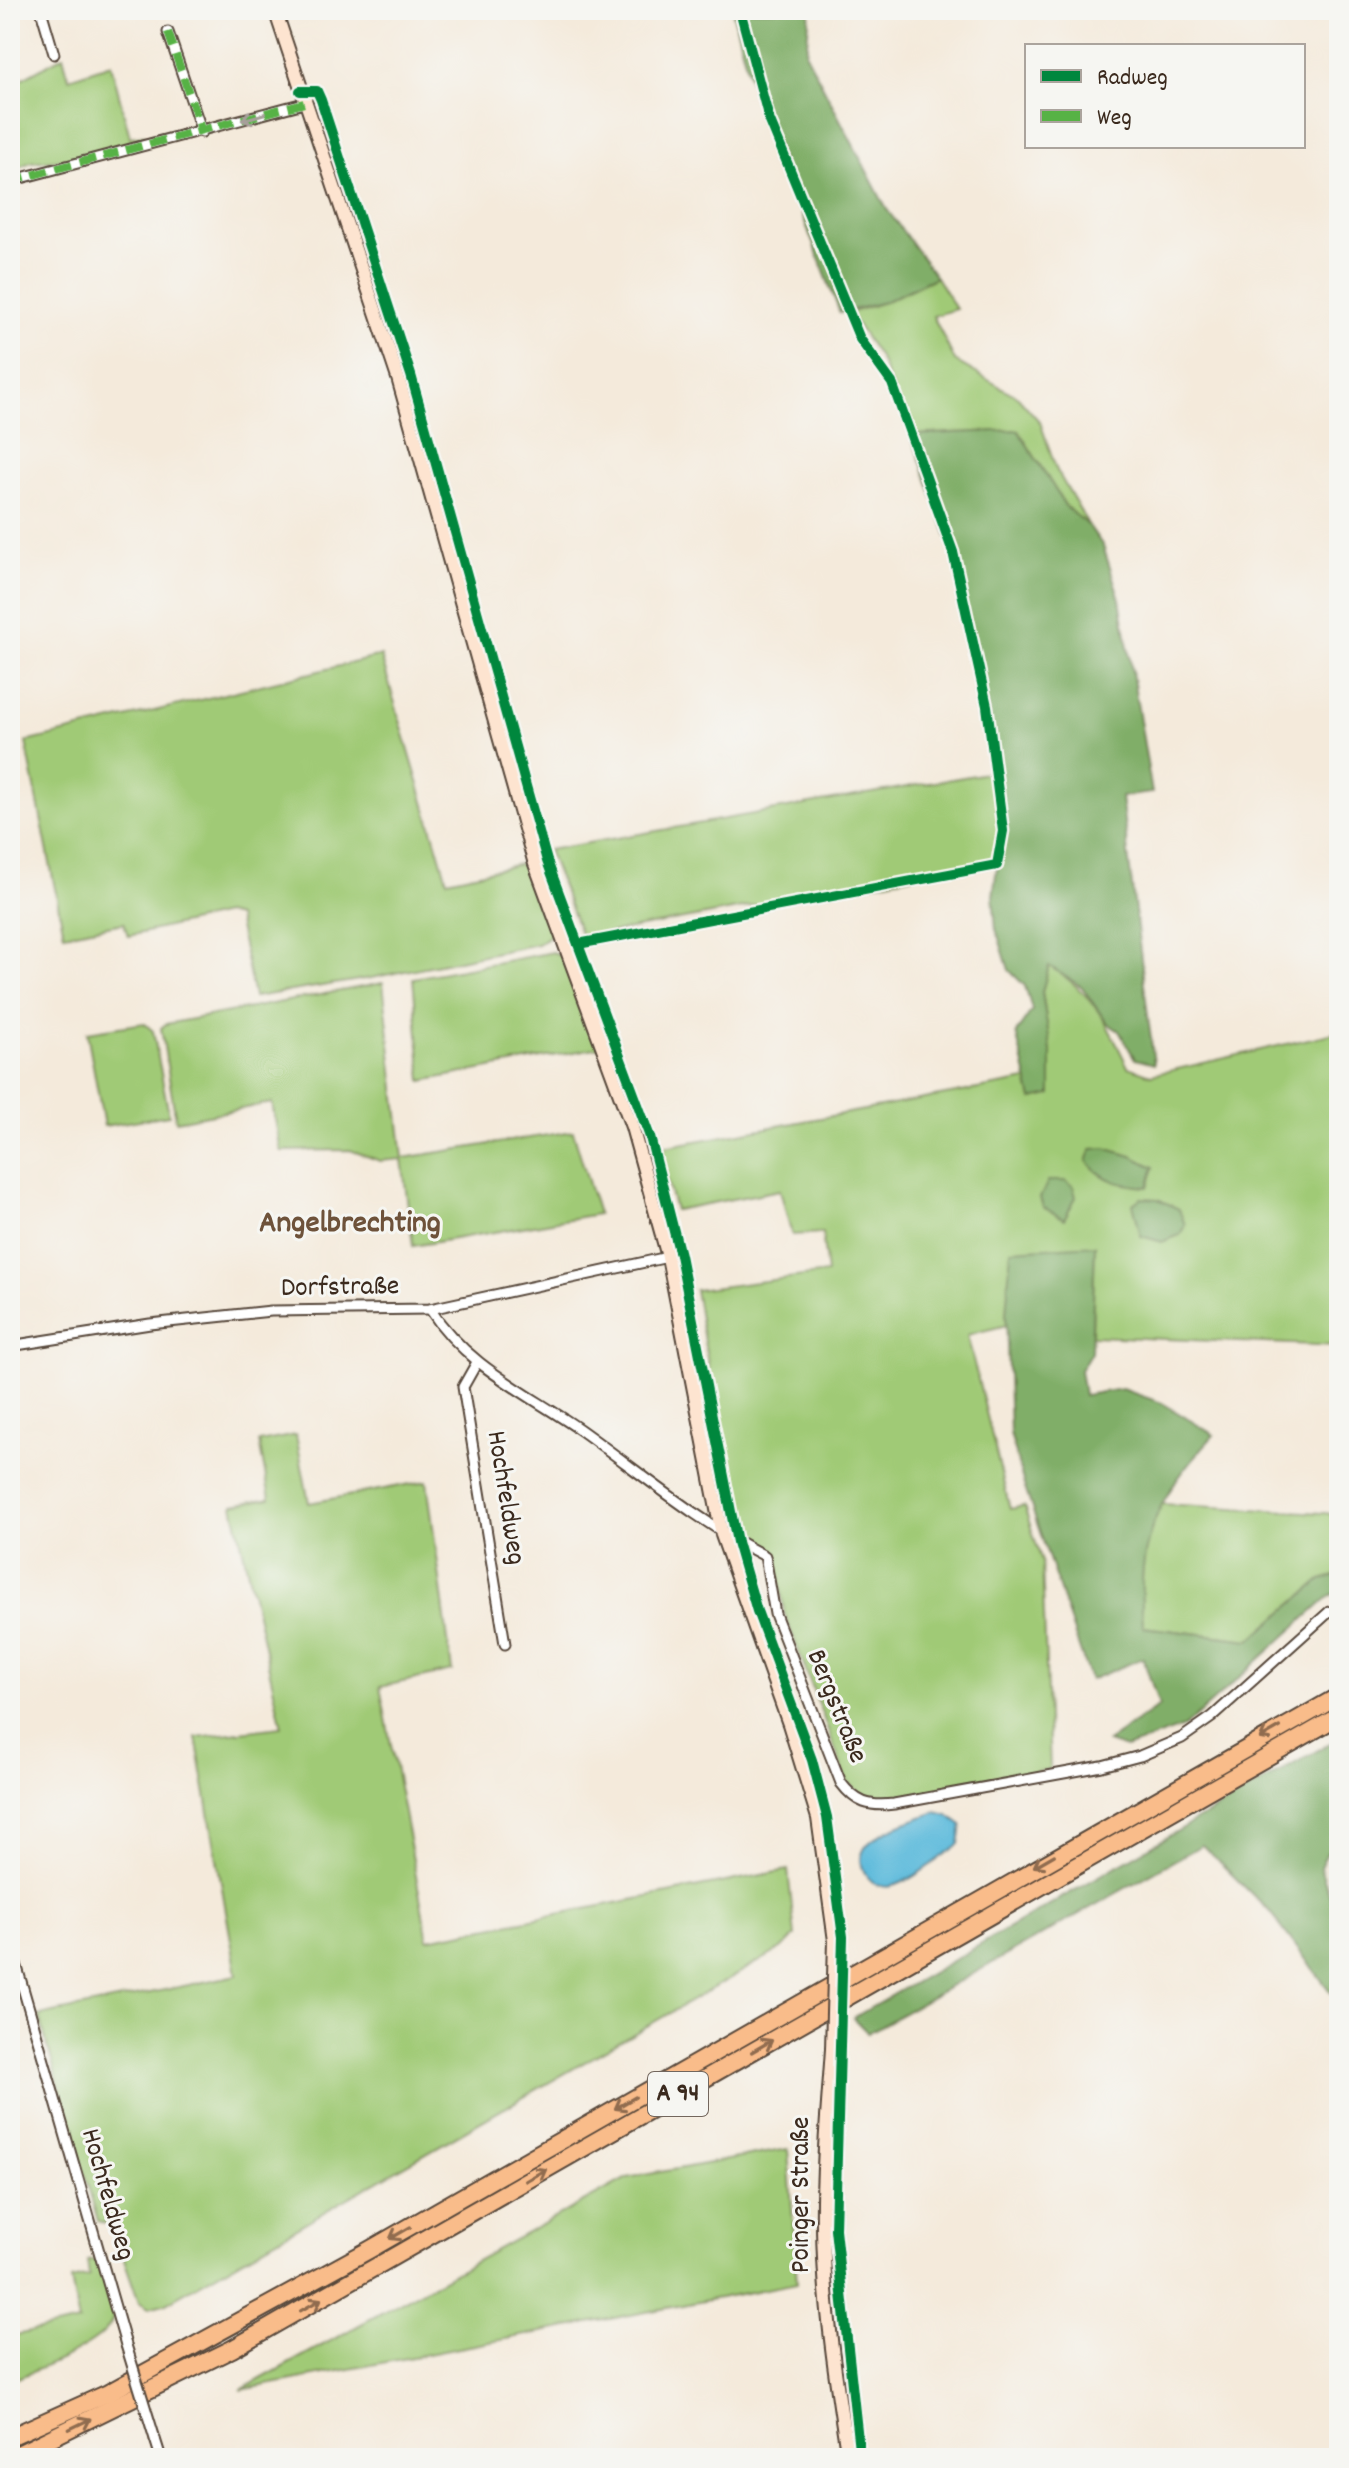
<svg xmlns="http://www.w3.org/2000/svg" width="1349" height="2468" font-family="Dekko,sans-serif">
<rect width="100%" height="100%" fill="#f6f6f2"/>
<filter id="ink" filterUnits="userSpaceOnUse"><feTurbulence type="fractalNoise" baseFrequency=".0125" numOctaves="2"/><feDisplacementMap in="SourceGraphic" scale="16" xChannelSelector="R" yChannelSelector="G"/><feConvolveMatrix kernelMatrix="1 2 1 2 8 2 1 2 1" color-interpolation-filters="sRGB"/></filter>
<filter id="wash" filterUnits="userSpaceOnUse"><feTurbulence type="fractalNoise" baseFrequency=".006" numOctaves="4" result="noise"/><feDisplacementMap in="SourceGraphic" scale="32" xChannelSelector="R" yChannelSelector="G"/><feGaussianBlur stdDeviation="1.8" result="paint"/><feColorMatrix in="noise" values="0 0 0 0 0 0 0 0 0 0 0 0 0 0 0 0 0 1.4 0 .05"/><feComposite in="paint" operator="in"/></filter>
<g filter="url(#wash)">
<rect width="100%" height="100%" fill="#f4eadb"/>
<g fill="#a0ca76" stroke="#6e7a4a" stroke-width="2">
<path d="M 63,56 L 69,78 L 111,64 L 130,137 L 144,135 L 147,143 L 92,157 L 31,162 L 10,171 L 10,85 Z"/>
<path d="M 936,277 L 956,309 L 933,316 L 955,361 L 1018,397 L 1040,422 L 1057,471 L 1089,526 L 1066,507 L 1018,430 L 911,435 L 880,359 L 849,313 L 884,302 Z"/>
<path d="M 381,656 L 447,880 L 529,862 L 555,932 L 537,944 L 371,978 L 254,997 L 237,917 L 225,914 L 128,936 L 124,923 L 64,934 L 26,742 Z"/>
<path d="M 992,772 L 1000,833 L 994,861 L 582,938 L 548,850 Z"/>
<path d="M 553,952 L 566,959 L 600,1047 L 422,1081 L 413,978 Z"/>
<path d="M 1049,965 C 1096,997 1104,1018 1128,1067 L 1151,1075 L 1339,1032 L 1339,1346 L 1092,1336 L 1095,1245 L 1006,1314 L 1007,1325 L 967,1335 L 1010,1509 L 1024,1506 L 1042,1562 L 1050,1769 L 885,1802 L 861,1794 L 847,1781 L 784,1612 L 777,1560 L 768,1548 L 736,1523 L 695,1290 L 827,1273 L 822,1233 L 792,1235 L 780,1190 L 675,1210 L 658,1148 L 1027,1080 L 1032,1099 L 1050,1095 L 1051,1051 L 1042,992 Z"/>
<path d="M 383,983 L 403,1158 L 573,1131 L 598,1214 L 413,1246 L 402,1159 L 380,1161 L 350,1150 L 281,1151 L 272,1103 L 176,1121 L 161,1028 L 166,1024 Z"/>
<path d="M 144,1023 L 153,1031 L 169,1115 L 104,1126 L 87,1032 Z"/>
<path d="M 296,1435 L 309,1503 L 427,1481 L 452,1671 L 380,1687 L 428,1939 L 788,1870 L 795,1936 L 781,1949 L 164,2304 L 149,2308 L 139,2302 L 112,2225 L 98,2221 L 39,2016 L 237,1975 L 196,1737 L 282,1727 L 233,1505 L 270,1498 L 259,1442 Z"/>
<path d="M 1162,1504 L 1339,1514 L 1339,1575 L 1321,1580 L 1250,1640 L 1143,1627 C 1140,1585 1140,1540 1162,1504 Z"/>
<path d="M 788,2149 L 797,2283 L 241,2390 L 627,2178 Z"/>
<path d="M 98,2260 C 103,2276 118,2305 112,2321 C 102,2346 35,2371 10,2381 L 10,2336 L 79,2322 L 71,2280 L 89,2276 L 87,2261 Z"/>
</g>
<g fill="#80ae67" stroke="#5e6c42" stroke-width="2">
<path d="M 732,10 L 810,10 L 806,54 L 886,208 L 936,277 L 884,302 L 840,313 L 749,77 Z"/>
<path d="M 1018,430 L 1066,507 L 1089,526 L 1103,546 L 1120,599 L 1152,793 L 1121,797 L 1154,1064 L 1135,1059 L 1119,1031 L 1107,1023 L 1082,987 L 1049,966 L 1042,992 L 1051,1051 L 1051,1095 L 1032,1099 L 1016,1033 L 1032,1010 L 1025,986 L 1009,970 L 996,929 L 993,896 L 1002,831 L 987,706 L 953,552 L 911,435 Z"/>
<path d="M 1105,1148 L 1132,1156 L 1154,1167 L 1148,1187 C 1122,1185 1104,1182 1087,1161 L 1092,1149 Z"/>
<path d="M 1048,1181 L 1066,1181 L 1073,1186 L 1076,1197 L 1064,1219 L 1043,1207 L 1040,1198 Z"/>
<path d="M 1141,1198 L 1158,1199 L 1179,1209 L 1185,1225 L 1180,1235 L 1162,1242 L 1141,1236 L 1133,1204 Z"/>
<path d="M 1095,1245 L 1091,1352 L 1080,1370 L 1084,1395 L 1122,1389 L 1162,1403 L 1214,1435 C 1156,1498 1136,1539 1143,1627 L 1250,1640 L 1321,1580 L 1339,1575 L 1339,1592 L 1331,1595 L 1184,1727 L 1126,1748 L 1107,1742 L 1159,1706 L 1143,1658 L 1090,1680 L 1024,1485 L 1010,1433 L 1006,1314 L 1011,1250 Z"/>
<path d="M 1339,1738 L 1339,1843 L 1332,1843 L 1320,1867 L 1339,1921 L 1339,2003 L 1269,1911 L 1202,1845 L 868,2033 L 853,2018 Z"/>
</g>
<path fill="#5ebbdc" stroke="#4c727d" stroke-width="2" d="M 936,1812 L 948,1815 L 962,1825 L 959,1844 C 940,1857 918,1877 896,1885 C 872,1894 850,1863 868,1844 C 884,1828 915,1820 936,1812 Z"/>
</g>
<g filter="url(#ink)">
<g fill="none" stroke-linecap="round" stroke-linejoin="round">
<g stroke="#57473a" stroke-width="13">
<g id="street">
<path d="M 41,10 L 54,54"/>
<path d="M 168,32 L 202,132"/>
<path d="M 10,181 L 304,103"/>
<path d="M 430,1309 C 467,1367 528,1393 582,1431 C 642,1474 700,1523 765,1556 L 775,1614 L 841,1783 C 856,1803 869,1807 894,1804 L 1102,1766 L 1140,1756 L 1182,1738 L 1212,1717 L 1329,1612 L 1339,1608"/>
<path d="M 10,1346 L 150,1324 L 271,1311 L 430,1309 L 668,1257"/>
<path d="M 476,1364 L 463,1387 L 505,1644"/>
<path d="M 10,1943 L 126,2345"/>
<path d="M 155,2439 L 161,2458"/>
</g>
</g>
<g stroke="#57473a" stroke-width="16">
<g id="secondary">
<path d="M 275,10 L 398,378 L 535,864 L 632,1127 L 668,1257 L 722,1535 L 789,1724 L 818,1818 L 835,1941"/>
<path d="M 832,2049 C 828,2108 822,2167 823,2227 C 824,2304 836,2382 848,2458"/>
</g>
</g>
<g stroke="#57473a" stroke-width="20">
<g id="highway">
<path d="M 10,2437 L 108,2393 L 369,2250 L 1339,1696"/>
<path d="M 10,2458 L 232,2349 L 1339,1716"/>
</g>
</g>
<use href="#street" stroke="#fff" stroke-width="9"/>
<use href="#secondary" stroke="#fde4d0" stroke-width="12"/>
<use href="#highway" stroke="#f9bc8a" stroke-width="16"/>
<g stroke="#57473a" stroke-width="13" stroke-linecap="butt">
<path id="street-bridge" d="M 126,2345 L 155,2439"/>
</g>
<g stroke="#57473a" stroke-width="16" stroke-linecap="butt">
<path id="secondary-bridge" d="M 832,2049 L 835,1941"/>
</g>
<use href="#street-bridge" stroke="#fff" stroke-width="9"/>
<use href="#secondary-bridge" stroke="#fde4d0" stroke-width="12"/>
<g stroke="#57b245" stroke-width="8" stroke-dasharray="16 8" stroke-linecap="butt">
<path d="M 168,32 L 202,132"/>
<path d="M 10,181 L 304,103"/>
</g>
<g stroke="#f6f6f2" stroke-width="15">
<g id="cycleway">
<path d="M 300,91 L 317,91 L 321,100 L 411,375 L 547,861 L 650,1137 L 680,1255 L 737,1542 L 757,1611 L 812,1760 L 827,1817 L 843,1937 L 835,2229 L 860,2458"/>
<path d="M 578,944 L 997,865 L 1003,831 L 987,706 L 953,552 L 892,383 L 860,339 L 769,119 L 740,10"/>
</g>
</g>
<use href="#cycleway" stroke="#00873e" stroke-width="10"/>
</g>
<defs><path id="oneway-shaft" d="M-6 0H5M1.5-3L5.5 0L1.5 3" fill="none" stroke-width="1.6" stroke-linecap="round" stroke-linejoin="round" transform="scale(2)"/></defs>
<use stroke="#a79f9a" href="#oneway-shaft" transform="translate(253 117) rotate(164)"/>
<g stroke="#906c4f">
<use href="#oneway-shaft" transform="translate(1270 1733) rotate(150)"/>
<use href="#oneway-shaft" transform="translate(1044 1861) rotate(150)"/>
<use href="#oneway-shaft" transform="translate(762 2046) rotate(-30)"/>
<use href="#oneway-shaft" transform="translate(625 2103) rotate(150)"/>
<use href="#oneway-shaft" transform="translate(536 2175) rotate(-30)"/>
<use href="#oneway-shaft" transform="translate(400 2233) rotate(150)"/>
<use href="#oneway-shaft" transform="translate(311 2305) rotate(-29)"/>
<use href="#oneway-shaft" transform="translate(80 2424) rotate(-26)"/>
</g>
</g>
<g text-anchor="middle" dominant-baseline="central" stroke-width="6" stroke-linejoin="round" paint-order="stroke">
<rect fill="#f6f6f2" stroke="#73675e" stroke-width="2" x="648" y="2072" width="60" height="44" rx="6"/>
<g font-size="26" font-weight="bold" fill="#3b2a1e">
<text x="678" y="2094">A 94</text>
</g>
<g font-size="28" fill="#3b2a1e" stroke="#f6f6f2">
<text transform="translate(340 1289) rotate(-1)">Dorfstraße</text>
<text transform="translate(504 1498) rotate(81)">Hochfeldweg</text>
<text transform="translate(835 1707) rotate(68)">Bergstraße</text>
<text transform="translate(106 2195) rotate(74)">Hochfeldweg</text>
<text transform="translate(803 2195) rotate(-90)">Poinger Straße</text>
</g>
<g font-size="32" font-weight="bold" fill="#6e523a" stroke="#f6f6f2">
<text x="350" y="1225">Angelbrechting</text>
</g>
</g>
<rect width="1349" height="2468" fill="none" stroke="#f6f6f2" stroke-width="40"/>
<rect x="1025" y="44" width="280" height="104" fill="#f6f6f2" stroke="#aba49d" stroke-width="2"/>
<rect x="1041" y="70" width="40" height="12" fill="#00873e" stroke="#aba49d" stroke-width="2"/>
<text x="1097" y="84" font-size="24" fill="#3b2a1e">Radweg</text>
<rect x="1041" y="110" width="40" height="12" fill="#57b245" stroke="#aba49d" stroke-width="2"/>
<text x="1097" y="124" font-size="24" fill="#3b2a1e">Weg</text>
</svg>
